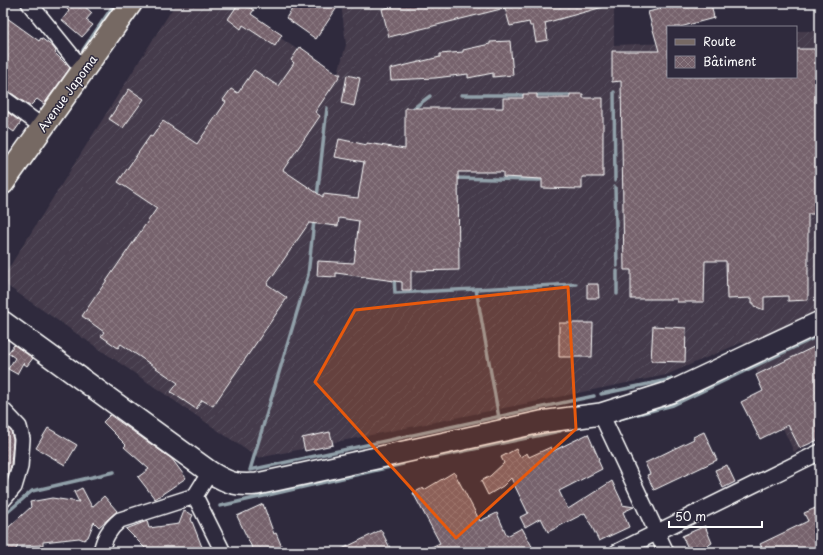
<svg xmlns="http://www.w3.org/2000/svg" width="823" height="555" font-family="'Playpen Sans',sans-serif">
<defs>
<pattern id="industrial-furrows" width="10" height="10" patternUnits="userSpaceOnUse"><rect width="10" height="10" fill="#443b4b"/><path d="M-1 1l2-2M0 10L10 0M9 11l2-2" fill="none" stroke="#574f5d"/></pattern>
<pattern id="building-cross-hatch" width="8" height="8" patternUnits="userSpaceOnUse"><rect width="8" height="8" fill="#76626c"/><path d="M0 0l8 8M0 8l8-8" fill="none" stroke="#8b7a82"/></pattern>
</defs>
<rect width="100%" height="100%" fill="#2f2a3d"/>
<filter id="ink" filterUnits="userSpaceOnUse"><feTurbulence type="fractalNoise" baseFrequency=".025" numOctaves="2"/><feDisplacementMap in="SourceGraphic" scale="8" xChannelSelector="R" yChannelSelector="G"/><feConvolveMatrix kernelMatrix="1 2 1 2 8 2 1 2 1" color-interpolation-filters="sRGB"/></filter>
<g filter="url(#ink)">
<path fill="url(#industrial-furrows)" d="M 176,3 L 228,3 L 337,76 L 346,45 L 341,3 L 636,3 L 614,9 L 614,45 L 668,43 L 668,77 L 796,77 L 796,31 L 820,31 L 820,438 L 794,452 L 743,342 L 666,375 L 258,458 L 3,283 L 3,277 Z"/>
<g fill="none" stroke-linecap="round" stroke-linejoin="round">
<g stroke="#91a0a9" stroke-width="3.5">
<path d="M 83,50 L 115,3"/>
<path d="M 614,92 L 615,181"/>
<path d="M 461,95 L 522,95"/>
<path d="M 538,95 L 569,95"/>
<path d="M 414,108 L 430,96"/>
<path d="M 453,178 L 540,180"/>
<path d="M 615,187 L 617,266"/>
<path d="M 317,197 L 327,108"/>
<path d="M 314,221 L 308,275 L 250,470 L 594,396"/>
<path d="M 617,271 L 617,294"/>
<path d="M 394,278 L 395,293 L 576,284"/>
<path d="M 476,289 L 499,418"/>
<path d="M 601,394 L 672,379"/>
<path d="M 619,419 L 673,405 L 820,335"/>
<path d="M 426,459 L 560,431 L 555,429"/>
<path d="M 220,506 L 403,464"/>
<path d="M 3,516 L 32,491 L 114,472"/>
</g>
</g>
<g fill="url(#building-cross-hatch)" stroke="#fff">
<path d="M 61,3 L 81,3 L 92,13 L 86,20 L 93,25 L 82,37 L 62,20 L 69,11 Z"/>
<path d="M 239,3 L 243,3 L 254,10 L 251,14 L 282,35 L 275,46 L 243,25 L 241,29 L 228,19 Z"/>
<path d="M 296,3 L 340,3 L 316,39 L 286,18 Z"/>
<path d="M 405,3 L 603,3 L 603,7 L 545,23 L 548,40 L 536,42 L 533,26 L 530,26 L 529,22 L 510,26 L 505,8 L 389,37 L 382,9 Z"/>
<path d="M 683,3 L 711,3 L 714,18 L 680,27 L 668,27 L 668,77 L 796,77 L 796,49 L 820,49 L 820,214 L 808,214 L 808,300 L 788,301 L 788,296 L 764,297 L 764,310 L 754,306 L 754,303 L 752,303 L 752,298 L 727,299 L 726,261 L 705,261 L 704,302 L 677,302 L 677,299 L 631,299 L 631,270 L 624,270 L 621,81 L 612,82 L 612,51 L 659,51 L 648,12 Z"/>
<path d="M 3,15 L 39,41 L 41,38 L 52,46 L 56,51 L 55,53 L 70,68 L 44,104 L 37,99 L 30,106 L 8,91 L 3,89 Z"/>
<path d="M 510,41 L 513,75 L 493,77 L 493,73 L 468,78 L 468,74 L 435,78 L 391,80 L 390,69 L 440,57 L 440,54 L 463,52 L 463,50 L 490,44 L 490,42 Z"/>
<path d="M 300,47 L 338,74 L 341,74 L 315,112 L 320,116 L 283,170 L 323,197 L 323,194 L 358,198 L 364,162 L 335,157 L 339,139 L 367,145 L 367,143 L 405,149 L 405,108 L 503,108 L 503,98 L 523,98 L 523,94 L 537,94 L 537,98 L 570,98 L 570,94 L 583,94 L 583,98 L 603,98 L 603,177 L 582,177 L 582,189 L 542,188 L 542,179 L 503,177 L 503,172 L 458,172 L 459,270 L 411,271 L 411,290 L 402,290 L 402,282 L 336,273 L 336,277 L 317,276 L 318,261 L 354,263 L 359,221 L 339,218 L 338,226 L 309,223 L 267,284 L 287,298 L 213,406 L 202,400 L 196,409 L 171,392 L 178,383 L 121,344 L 118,348 L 101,336 L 104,332 L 82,316 L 157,208 L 118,182 L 150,136 L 152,137 L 163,121 L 197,144 L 226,102 L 223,100 L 231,89 L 238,93 L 254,70 L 278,86 L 294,63 L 291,60 Z"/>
<path d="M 347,75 L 360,78 L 354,106 L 342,103 Z"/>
<path d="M 129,89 L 144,99 L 123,128 L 109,119 Z"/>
<path d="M 3,109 L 21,122 L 14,132 L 3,124 Z"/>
<path d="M 587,284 L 598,284 L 599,298 L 587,298 Z"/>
<path d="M 559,323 L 593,323 L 592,357 L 559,357 Z"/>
<path d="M 653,326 L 686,328 L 685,362 L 651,361 Z"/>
<path d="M 820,344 L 820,439 L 800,448 L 788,425 L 760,439 L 741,402 L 763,391 L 756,375 Z"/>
<path d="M 14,345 L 33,358 L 27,366 L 23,363 L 17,374 L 8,369 L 15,358 L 8,353 Z"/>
<path d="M 110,415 L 172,459 L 186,478 L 155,499 L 138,477 L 149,469 L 124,447 L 126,445 L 103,422 Z"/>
<path d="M 3,423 L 11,431 L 13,440 L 11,465 L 6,483 L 3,486 Z"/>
<path d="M 48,428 L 77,445 L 65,465 L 36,448 Z"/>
<path d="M 330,432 L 333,445 L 305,451 L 302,438 Z"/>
<path d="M 704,432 L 717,460 L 654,490 L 647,475 L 650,474 L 645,463 L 694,439 L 693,437 Z"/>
<path d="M 588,434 L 599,459 L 598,460 L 602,469 L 559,491 L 568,509 L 612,481 L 623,504 L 622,505 L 634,507 L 623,512 L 629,527 L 599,541 L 585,513 L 548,532 L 541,518 L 525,527 L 520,517 L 528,513 L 511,478 L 503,486 L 488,495 L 481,481 L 490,476 L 504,463 L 501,457 L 516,449 L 520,457 L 527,453 L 529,457 L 551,447 L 553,451 Z"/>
<path d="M 727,465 L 735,482 L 723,488 L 715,470 Z"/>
<path d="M 454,472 L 480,521 L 497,513 L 507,536 L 522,528 L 535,552 L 421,552 L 440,543 L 413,493 L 423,488 L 424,490 Z"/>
<path d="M 82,488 L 92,507 L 104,496 L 117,511 L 99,527 L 94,522 L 88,537 L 84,540 L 79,538 L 43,542 L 43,545 L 18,546 L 14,552 L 3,552 L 3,539 L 9,527 L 31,507 L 30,502 L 52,498 L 79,502 L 74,492 Z"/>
<path d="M 263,504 L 274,534 L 276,533 L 284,552 L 254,552 L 237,516 Z"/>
<path d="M 820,506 L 820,552 L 764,552 L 760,544 L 808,521 L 804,513 Z"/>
<path d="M 184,511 L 193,515 L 191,519 L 204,552 L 149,552 L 126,529 L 147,521 L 149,528 L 179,524 Z"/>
<path d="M 705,526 L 712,543 L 707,546 L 710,552 L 690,552 L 682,536 Z"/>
<path d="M 381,530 L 392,552 L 336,552 Z"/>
</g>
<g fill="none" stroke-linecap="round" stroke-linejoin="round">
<g stroke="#fff" stroke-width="18">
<g id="street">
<path d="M 29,3 L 84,71"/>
<path d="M 3,98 L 43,127"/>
<path d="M 3,410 L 19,427 L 22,439 L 20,467 L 14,487 L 3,500"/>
<path d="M 601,414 L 666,552"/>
<path d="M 210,472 L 195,496 L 223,552"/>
<path d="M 101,552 C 104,538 109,529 120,520 L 195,496"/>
<path d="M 617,552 L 820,452"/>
</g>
</g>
<g stroke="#fff" stroke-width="24">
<path id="secondary" d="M 3,322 L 210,472 C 228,483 236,486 257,484 L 541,422 L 601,414 L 671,392 L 820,322"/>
</g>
<g stroke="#fff" stroke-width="25">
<path id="primary" d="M 3,183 L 131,3"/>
</g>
<use href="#street" stroke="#2f2a3d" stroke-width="15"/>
<use href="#secondary" stroke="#2f2a3d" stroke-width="21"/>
<use href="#primary" stroke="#766964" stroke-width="22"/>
</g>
</g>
<path fill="#e8590c" fill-opacity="0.2" stroke="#e8590c" stroke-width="3" stroke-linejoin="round" d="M 568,287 L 576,429 L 456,538 L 315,382 L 355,310 Z"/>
<g text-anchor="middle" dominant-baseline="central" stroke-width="3" stroke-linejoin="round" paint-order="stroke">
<g font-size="12" fill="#fff" stroke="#2f2a3d">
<text transform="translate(67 93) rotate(-54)">Avenue Japoma</text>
</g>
</g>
<rect width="823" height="555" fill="none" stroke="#2f2a3d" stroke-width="16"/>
<rect x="8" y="8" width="807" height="539" fill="none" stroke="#fff" stroke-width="1.5" filter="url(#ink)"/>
<rect x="667" y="26" width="130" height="52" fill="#2f2a3d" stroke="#827f8b"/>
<rect x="675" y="39" width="20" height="6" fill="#766964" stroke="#827f8b"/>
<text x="703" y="46" font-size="12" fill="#ffffff">Route</text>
<rect x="675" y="56" width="20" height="12" fill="url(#building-cross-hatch)" stroke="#827f8b"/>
<text x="703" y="66" font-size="12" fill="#ffffff">Bâtiment</text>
<path d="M669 521v6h93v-6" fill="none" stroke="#ffffff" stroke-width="2"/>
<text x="675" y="521" font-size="12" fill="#ffffff" stroke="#2f2a3d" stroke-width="3" paint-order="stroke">50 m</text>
</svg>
